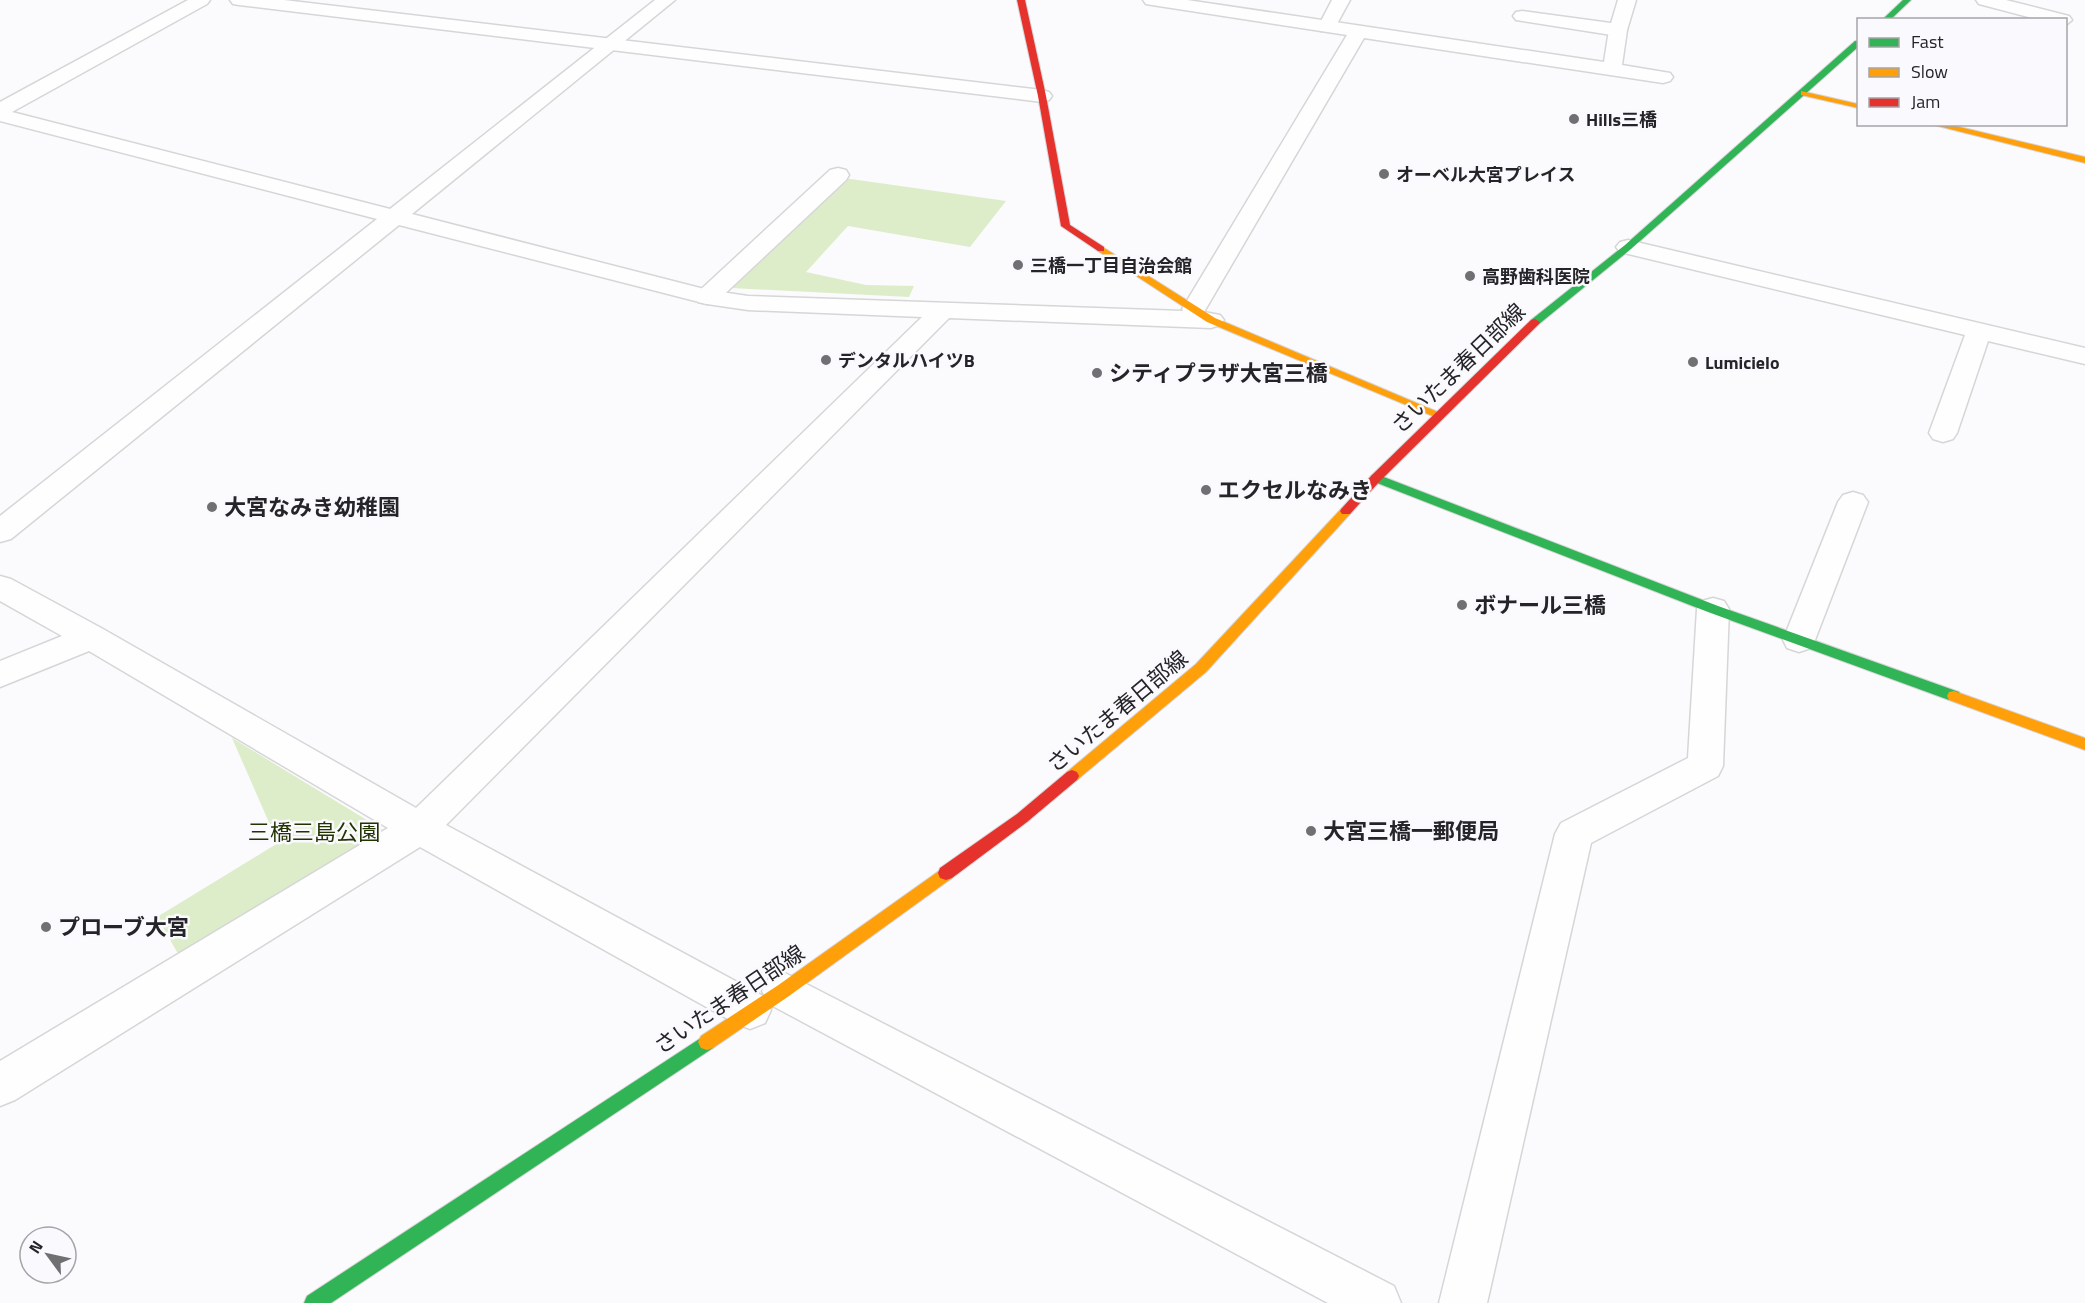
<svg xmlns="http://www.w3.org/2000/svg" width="2085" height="1303" font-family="'Titillium Web','Noto Sans JP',sans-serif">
<rect width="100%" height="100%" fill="#fbfafd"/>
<g fill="#ddedc9">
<path d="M 844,178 L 1006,201 L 970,247 L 848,226 L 806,272 L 866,285 L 914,286 L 909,297 L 731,288 Z"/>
<path d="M 232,738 L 385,831 L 181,959 L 157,917 L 278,843 Z"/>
</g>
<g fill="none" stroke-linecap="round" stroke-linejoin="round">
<g stroke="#d6d6d8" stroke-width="3">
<g id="lane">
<path d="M 230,0 L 284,0 L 1042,90 L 1049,92 L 1052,96 L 1049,100 L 1042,102 L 239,5 L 233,4 Z"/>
<path d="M 1332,0 L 1350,0 L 1333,31 L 1321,31 L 1318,27 Z"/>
<path d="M 1522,11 L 1618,24 L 1624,26 L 1627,30 L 1624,34 L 1618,36 L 1516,20 L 1513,16 L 1516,12 Z"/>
<path d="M 838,168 L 846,170 L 849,175 L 846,180 L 716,302 L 707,304 L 698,302 L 695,297 L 698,292 L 830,170 Z"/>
</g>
</g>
<g stroke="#d6d6d8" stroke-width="3">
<g id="street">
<path d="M 188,0 L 210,0 L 207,4 L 12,112 L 390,209 L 655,0 L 675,0 L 412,214 L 708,290 L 748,296 L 1183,311 L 1182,309 L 1347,35 L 1152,5 L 1146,4 L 1143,0 L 1187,0 L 1604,62 L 1609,30 L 1618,0 L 1636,0 L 1627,30 L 1622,65 L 1670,73 L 1673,77 L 1670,81 L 1663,83 L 1364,38 L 1204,312 L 1220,315 L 1224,320 L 1220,325 L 1211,328 L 949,318 L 446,825 L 765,997 L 771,1010 L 765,1023 L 750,1029 L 735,1023 L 420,847 L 15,1100 L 0,1106 L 0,1061 L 388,828 L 89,651 L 0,687 L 0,661 L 62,636 L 0,601 L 0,576 L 11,579 L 103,629 L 416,808 L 922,317 L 748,310 L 707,304 L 399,225 L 11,539 L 0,542 L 0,516 L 377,219 L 0,121 L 0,102 Z"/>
<path d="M 1976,0 L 2006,0 L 2069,16 L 2072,20 L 2066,25 L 2066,20 L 2040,20 L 1979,4 Z"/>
<path d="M 1628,240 L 2085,348 L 2085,364 L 1988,341 L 1957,433 L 1953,439 L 1943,442 L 1933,439 L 1929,433 L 1965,335 L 1620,252 L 1616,247 L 1620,242 Z"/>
<path d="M 1853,492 L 1863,495 L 1868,502 L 1815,640 L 1811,648 L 1799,652 L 1787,648 L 1783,640 L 1838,502 L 1843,495 Z"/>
<path d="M 1713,598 L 1724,601 L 1729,609 L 1723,766 L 1718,776 L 1591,843 L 1487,1303 L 1439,1303 L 1555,834 L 1561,823 L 1688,758 L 1697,609 L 1702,601 Z"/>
<path d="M 783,972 L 1394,1286 L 1401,1303 L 1328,1303 L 769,1004 L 762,991 L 769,978 Z"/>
</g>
</g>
<g stroke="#d6d6d8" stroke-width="2">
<g id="fast">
<path d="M 1903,0 L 1911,0 L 1890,20 L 1882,20 Z"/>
<path d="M 1855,41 L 1858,41 L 1858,47 L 1631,249 L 1539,324 L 1531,324 L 1531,320 L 1625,245 Z"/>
<path d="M 1376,474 L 1718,606 L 1959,692 L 1961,696 L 1959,700 L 1949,700 L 1708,612 L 1372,481 L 1370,478 L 1372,475 Z"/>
<path d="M 707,1034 L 713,1036 L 716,1042 L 713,1048 L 331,1303 L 304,1303 L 307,1296 Z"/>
</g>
</g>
<g stroke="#d6d6d8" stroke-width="2">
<g id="slow">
<path d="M 1801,91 L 1858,104 L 1858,108 L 1801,95 Z"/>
<path d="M 1930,124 L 1947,124 L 2085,157 L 2085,163 Z"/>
<path d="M 1101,246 L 1215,318 L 1445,415 L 1443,417 L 1435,417 L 1207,322 L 1098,251 L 1096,249 Z"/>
<path d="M 1346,507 L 1352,511 L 1350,514 L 1206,672 L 1077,780 L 1072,782 L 1067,780 L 1065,776 L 1067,772 L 1196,664 L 1342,508 Z"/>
<path d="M 1954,691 L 2085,738 L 2085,750 L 1949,700 L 1947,696 L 1949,692 Z"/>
<path d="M 946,866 L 952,868 L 954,873 L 952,878 L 789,996 L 713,1048 L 707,1050 L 701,1048 L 698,1042 L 701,1036 L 777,986 Z"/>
</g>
</g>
<g stroke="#d6d6d8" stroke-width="2">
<g id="jam">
<path d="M 1017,0 L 1025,0 L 1046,96 L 1070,225 L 1104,247 L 1104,251 L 1098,251 L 1061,226 L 1038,96 Z"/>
<path d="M 1535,319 L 1540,322 L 1539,324 L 1380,481 L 1350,514 L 1342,514 L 1340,511 L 1342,508 L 1372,475 L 1531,320 Z"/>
<path d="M 1072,770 L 1077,772 L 1079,776 L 1077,780 L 1027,822 L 952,878 L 946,880 L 940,878 L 938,873 L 940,868 L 1017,814 L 1067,772 Z"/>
</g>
</g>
<use href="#lane" fill="#fefeff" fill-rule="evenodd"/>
<use href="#street" fill="#fefeff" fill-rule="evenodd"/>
<use href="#fast" fill="#30b455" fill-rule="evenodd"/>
<use href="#slow" fill="#ff9f0a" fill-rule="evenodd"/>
<use href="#jam" fill="#e5322d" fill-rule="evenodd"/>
</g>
<g fill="#707073" stroke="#faf9fe" stroke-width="2">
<circle cx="1574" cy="119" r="6"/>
<circle cx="1384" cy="174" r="6"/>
<circle cx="1018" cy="265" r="6"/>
<circle cx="1470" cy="276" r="6"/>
<circle cx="826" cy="360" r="6"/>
<circle cx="1693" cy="362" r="6"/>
<circle cx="1097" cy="373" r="6"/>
<circle cx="1206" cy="490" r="6"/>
<circle cx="212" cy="507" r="6"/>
<circle cx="1462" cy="605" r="6"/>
<circle cx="1311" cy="831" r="6"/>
<circle cx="46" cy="927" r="6"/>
</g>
<g text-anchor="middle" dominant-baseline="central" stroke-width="5" stroke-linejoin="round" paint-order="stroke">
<g font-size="18" font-weight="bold" fill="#252528" stroke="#faf9fe" text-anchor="start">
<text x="1586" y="119">Hills三橋</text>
<text x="1396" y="174">オーベル大宮プレイス</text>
<text x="1030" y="265">三橋一丁目自治会館</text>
<text x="1482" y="276">高野歯科医院</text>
<text x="838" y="360">デンタルハイツB</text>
<text x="1705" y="362">Lumicielo</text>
</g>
<g font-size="22" fill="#252528" stroke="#faf9fe">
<text transform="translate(1458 368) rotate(-44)">さいたま春日部線</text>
<text transform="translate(1117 711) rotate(-40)">さいたま春日部線</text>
<text transform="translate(729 999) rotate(-34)">さいたま春日部線</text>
</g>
<g font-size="22" font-weight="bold" fill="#252528" stroke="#faf9fe" text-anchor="start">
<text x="1109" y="373">シティプラザ大宮三橋</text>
<text x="1218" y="490">エクセルなみき</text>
<text x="224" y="507">大宮なみき幼稚園</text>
<text x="1474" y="605">ボナール三橋</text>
<text x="1323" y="831">大宮三橋一郵便局</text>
<text x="58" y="927">プローブ大宮</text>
</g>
<g font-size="22" fill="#213300" stroke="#faf9fe">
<text x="314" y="832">三橋三島公園</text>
</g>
</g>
<rect x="1857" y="18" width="210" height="108" fill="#faf9fe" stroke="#a5a4a8" stroke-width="1.5"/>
<rect x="1869" y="38" width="30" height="9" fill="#30b455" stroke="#a5a4a8" stroke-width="1.5"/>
<text x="1911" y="48" font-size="18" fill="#252528">Fast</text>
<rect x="1869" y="68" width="30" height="9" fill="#ff9f0a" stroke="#a5a4a8" stroke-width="1.5"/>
<text x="1911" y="78" font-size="18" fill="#252528">Slow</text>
<rect x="1869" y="98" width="30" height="9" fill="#e5322d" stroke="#a5a4a8" stroke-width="1.5"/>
<text x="1911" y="108" font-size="18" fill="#252528">Jam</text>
<g transform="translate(48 1255) rotate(303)"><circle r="28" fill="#faf9fe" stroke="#a5a4a8" stroke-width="1.5"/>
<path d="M0-4.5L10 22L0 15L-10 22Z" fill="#707073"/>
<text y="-9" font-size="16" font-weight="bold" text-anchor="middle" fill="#252528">N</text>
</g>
</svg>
